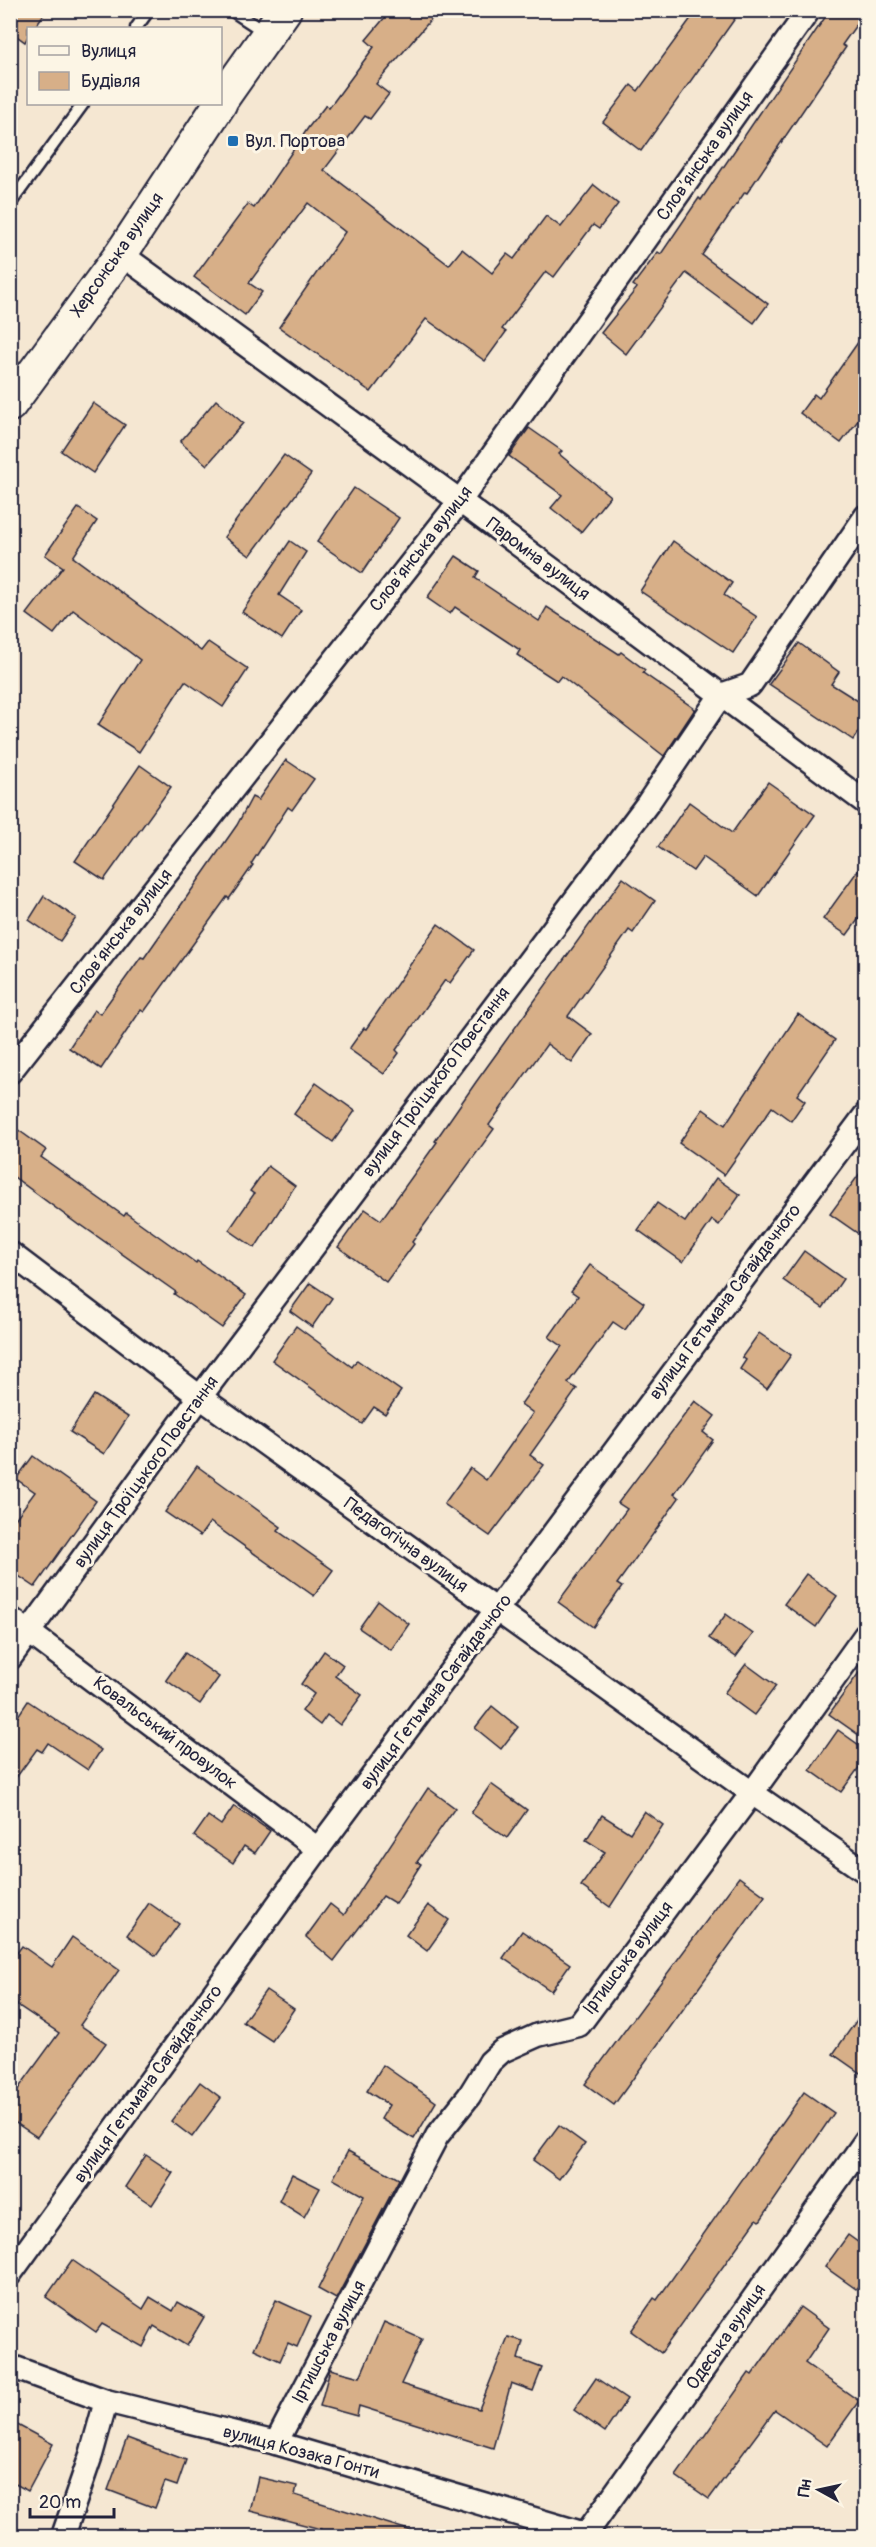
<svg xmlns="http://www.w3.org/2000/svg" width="876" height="2547" font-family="Pangolin,sans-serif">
<rect width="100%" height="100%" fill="#f5e7d2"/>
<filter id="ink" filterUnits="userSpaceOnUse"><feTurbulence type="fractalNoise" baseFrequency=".0167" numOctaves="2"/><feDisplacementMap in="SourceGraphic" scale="12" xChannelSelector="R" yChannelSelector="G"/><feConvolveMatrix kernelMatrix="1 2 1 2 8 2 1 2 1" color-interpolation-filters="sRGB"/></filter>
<g filter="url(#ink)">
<g fill="#d7af88" stroke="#22223b" stroke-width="1.5">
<path d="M 10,10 L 47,10 L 34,28 L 28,28 L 28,36 L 25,42 L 10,31 Z"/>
<path d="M 391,10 L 439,10 L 376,84 L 389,94 L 370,119 L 365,116 L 324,170 L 449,265 L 462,249 L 492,273 L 507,254 L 514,259 L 546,216 L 561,227 L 594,185 L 618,204 L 599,229 L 593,225 L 554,277 L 546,271 L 502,329 L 506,332 L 485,361 L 426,319 L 371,392 L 279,327 L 345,232 L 308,203 L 249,283 L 262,292 L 245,315 L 194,277 L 248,204 L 254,208 L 308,128 L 326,105 L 329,108 L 374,47 L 366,40 Z"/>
<path d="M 697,10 L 741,10 L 641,151 L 603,122 L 631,85 L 638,91 Z"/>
<path d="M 830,10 L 866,11 L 842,45 L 846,47 L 747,193 L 745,192 L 702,255 L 768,304 L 754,323 L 686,273 L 626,354 L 601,333 L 637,288 L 633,285 L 658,252 L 661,254 L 699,198 L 701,200 Z"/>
<path d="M 866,331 L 866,410 L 841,443 L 800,413 L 814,394 L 819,398 Z"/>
<path d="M 216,400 L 243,423 L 207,465 L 180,442 Z"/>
<path d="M 93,403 L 125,425 L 93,473 L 61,451 Z"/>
<path d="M 529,428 L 562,451 L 559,454 L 610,496 L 581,532 L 551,508 L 562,495 L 509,456 Z"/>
<path d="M 284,455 L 311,474 L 250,556 L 224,537 Z"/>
<path d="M 354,488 L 399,518 L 362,573 L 317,542 Z"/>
<path d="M 78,508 L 97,521 L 73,557 L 201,651 L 208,642 L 248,669 L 223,707 L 185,681 L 139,752 L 98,725 L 140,660 L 73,610 L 54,634 L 27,614 L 63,567 L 45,555 Z"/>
<path d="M 290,541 L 306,552 L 279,595 L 301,610 L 282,639 L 242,612 Z"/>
<path d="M 673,541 L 732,583 L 724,595 L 757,617 L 733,653 L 640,591 Z"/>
<path d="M 456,556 L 479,571 L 475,578 L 539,621 L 547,607 L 619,654 L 621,652 L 645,670 L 643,673 L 695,709 L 664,756 L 561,676 L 557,681 L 517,655 L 520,650 L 455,607 L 450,614 L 427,598 Z"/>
<path d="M 799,643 L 839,672 L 831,684 L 866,706 L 866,720 L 853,740 L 769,684 Z"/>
<path d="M 286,760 L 314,779 L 292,810 L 288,807 L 251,864 L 253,865 L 229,899 L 227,897 L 144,1012 L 141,1010 L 101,1069 L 69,1048 L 94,1010 L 100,1014 L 141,957 L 144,958 L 237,825 L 252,797 L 258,800 Z"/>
<path d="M 140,765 L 171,787 L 104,880 L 75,861 Z"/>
<path d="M 768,782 L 815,815 L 758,896 L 703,857 L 693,871 L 658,847 L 689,802 L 732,833 Z"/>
<path d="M 866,859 L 866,909 L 847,935 L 823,919 Z"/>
<path d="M 623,878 L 655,901 L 633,933 L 629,930 L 568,1016 L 592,1034 L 572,1063 L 547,1044 L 489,1125 L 494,1129 L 412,1242 L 414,1244 L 386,1282 L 338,1247 L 365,1209 L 381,1220 L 437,1142 L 435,1141 L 476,1082 Z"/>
<path d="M 44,896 L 76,918 L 60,941 L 29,920 Z"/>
<path d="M 438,924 L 474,950 L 450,983 L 445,980 L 396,1050 L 399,1053 L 384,1074 L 349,1049 L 364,1028 L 366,1029 Z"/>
<path d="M 798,1014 L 835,1040 L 797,1095 L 805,1101 L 791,1121 L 772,1107 L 724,1175 L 679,1143 L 703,1109 L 725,1125 Z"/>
<path d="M 316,1083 L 355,1111 L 333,1142 L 294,1114 Z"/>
<path d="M 10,1124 L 46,1150 L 41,1157 L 124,1216 L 126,1213 L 196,1263 L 197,1261 L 246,1295 L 222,1328 L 174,1294 L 176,1292 L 81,1225 L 80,1226 L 10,1174 Z"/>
<path d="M 866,1165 L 866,1239 L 830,1214 Z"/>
<path d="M 268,1166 L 295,1186 L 255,1248 L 229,1230 L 254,1194 L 250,1191 Z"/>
<path d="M 716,1178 L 740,1195 L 719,1225 L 712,1220 L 683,1262 L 638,1230 L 657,1203 L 685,1222 Z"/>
<path d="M 804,1251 L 843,1279 L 823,1308 L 783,1280 Z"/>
<path d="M 590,1265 L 644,1303 L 625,1330 L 613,1322 L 568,1383 L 577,1389 L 530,1455 L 544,1465 L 490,1536 L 444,1504 L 470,1468 L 486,1480 L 533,1413 L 521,1404 L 562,1346 L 549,1337 L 578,1296 L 571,1291 Z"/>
<path d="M 310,1283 L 332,1298 L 312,1327 L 290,1311 Z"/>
<path d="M 296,1326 L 352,1367 L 357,1360 L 401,1391 L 385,1414 L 374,1407 L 362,1424 L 272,1360 Z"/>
<path d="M 759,1333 L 791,1355 L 767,1389 L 740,1369 L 746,1360 L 742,1357 Z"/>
<path d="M 94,1395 L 128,1417 L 104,1454 L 70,1432 Z"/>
<path d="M 695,1401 L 715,1416 L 703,1432 L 713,1440 L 674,1494 L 679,1498 L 617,1584 L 622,1587 L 593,1627 L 558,1602 L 627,1509 L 618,1503 Z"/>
<path d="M 33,1456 L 96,1501 L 35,1587 L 10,1570 L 10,1526 L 35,1492 L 16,1479 Z"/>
<path d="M 197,1466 L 281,1527 L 278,1531 L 333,1570 L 314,1596 L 210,1522 L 200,1536 L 165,1512 Z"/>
<path d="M 806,1574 L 837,1596 L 816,1627 L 784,1604 Z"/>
<path d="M 378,1601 L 409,1624 L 391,1650 L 359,1628 Z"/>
<path d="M 726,1614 L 753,1634 L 736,1657 L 709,1638 Z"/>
<path d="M 324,1651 L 343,1665 L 335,1676 L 362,1695 L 340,1725 L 327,1715 L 320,1725 L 302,1711 L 314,1694 L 301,1684 Z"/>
<path d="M 185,1653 L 219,1677 L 200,1704 L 166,1680 Z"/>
<path d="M 866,1663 L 866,1740 L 829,1714 Z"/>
<path d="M 746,1664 L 776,1686 L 754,1715 L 724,1693 Z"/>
<path d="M 28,1701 L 101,1750 L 88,1770 L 48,1743 L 42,1752 L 37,1749 L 10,1786 L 10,1728 Z"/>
<path d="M 492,1706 L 518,1727 L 501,1749 L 475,1728 Z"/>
<path d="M 838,1730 L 866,1750 L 866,1758 L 841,1792 L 810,1770 Z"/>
<path d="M 491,1784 L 527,1810 L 507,1838 L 471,1813 Z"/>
<path d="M 428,1788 L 455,1808 L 417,1862 L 421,1864 L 396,1904 L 383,1896 L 334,1961 L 306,1937 L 330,1904 L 344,1915 Z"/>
<path d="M 234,1806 L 270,1831 L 255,1853 L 244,1846 L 233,1863 L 194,1836 L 208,1816 L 221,1825 Z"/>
<path d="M 644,1811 L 663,1825 L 610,1907 L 581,1886 L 605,1852 L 586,1840 L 602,1815 L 630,1833 Z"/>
<path d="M 739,1877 L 765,1896 L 614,2105 L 585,2084 Z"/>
<path d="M 149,1903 L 179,1924 L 156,1956 L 127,1935 Z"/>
<path d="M 428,1905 L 449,1920 L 427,1951 L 406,1935 Z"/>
<path d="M 522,1931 L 570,1964 L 551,1991 L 503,1958 Z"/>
<path d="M 72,1937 L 119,1970 L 80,2025 L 106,2043 L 37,2137 L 10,2119 L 10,2100 L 59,2033 L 10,2000 L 10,1962 L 22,1946 L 52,1967 Z"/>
<path d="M 266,1990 L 294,2009 L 272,2041 L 243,2022 Z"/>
<path d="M 866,2007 L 866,2077 L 833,2054 Z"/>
<path d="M 383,2065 L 436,2102 L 414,2139 L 381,2119 L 389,2105 L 367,2091 Z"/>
<path d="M 200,2082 L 221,2098 L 192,2137 L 171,2121 Z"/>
<path d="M 804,2092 L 834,2113 L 760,2221 L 757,2219 L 661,2353 L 631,2331 L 654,2298 L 657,2300 Z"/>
<path d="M 559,2125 L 585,2144 L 559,2179 L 533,2160 Z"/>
<path d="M 348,2151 L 399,2179 L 336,2299 L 318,2289 L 364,2196 L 333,2179 Z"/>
<path d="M 146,2155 L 173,2173 L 152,2205 L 125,2187 Z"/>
<path d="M 292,2174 L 320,2188 L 304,2217 L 279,2201 Z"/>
<path d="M 848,2235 L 866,2248 L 866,2275 L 856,2289 L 825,2267 Z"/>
<path d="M 72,2260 L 143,2309 L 150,2297 L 173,2311 L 178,2302 L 204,2317 L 187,2346 L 154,2326 L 143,2347 L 102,2324 L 96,2332 L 46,2297 Z"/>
<path d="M 276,2300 L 311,2316 L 297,2347 L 288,2343 L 280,2361 L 254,2349 Z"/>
<path d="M 800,2307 L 829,2328 L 805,2363 L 859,2401 L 827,2446 L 775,2410 L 709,2499 L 676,2476 L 749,2373 L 752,2375 Z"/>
<path d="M 384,2322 L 422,2339 L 401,2384 L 479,2409 L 508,2337 L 523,2341 L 518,2359 L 542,2368 L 533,2391 L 511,2383 L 493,2448 L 359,2406 L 357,2416 L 320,2406 L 330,2369 L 360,2377 Z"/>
<path d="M 596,2378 L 627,2399 L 605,2432 L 574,2410 Z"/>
<path d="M 10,2421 L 53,2444 L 28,2491 L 10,2481 Z"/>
<path d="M 127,2438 L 186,2460 L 177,2486 L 165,2482 L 155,2508 L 108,2490 Z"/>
<path d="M 258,2477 L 297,2486 L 295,2495 L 412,2531 L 411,2536 L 319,2536 L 321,2529 L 250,2511 Z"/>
</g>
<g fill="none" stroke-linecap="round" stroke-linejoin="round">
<g stroke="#22223b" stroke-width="15">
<g id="lane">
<path d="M 231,10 L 266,33"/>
<path d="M 136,28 L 149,10"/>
<path d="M 10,204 L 83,104"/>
</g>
</g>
<g stroke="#22223b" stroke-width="27">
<g id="street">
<path d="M 121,254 L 460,501 L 866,803"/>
<path d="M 10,1072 L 460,501 L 809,10"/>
<path d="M 10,1253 L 200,1397 L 752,1793 L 866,1872"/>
<path d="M 10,1618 L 318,1849"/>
<path d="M 10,1658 L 200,1397 L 648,803 L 721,695 L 750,685 L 866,516"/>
<path d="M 10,2274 L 318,1849 L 866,1114"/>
<path d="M 10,2366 L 106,2401 L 276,2443 L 592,2536"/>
<path d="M 276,2443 L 437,2136 L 469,2096 L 490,2062 L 502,2051 L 538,2035 L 579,2025 L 752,1793 L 866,1634"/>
<path d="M 586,2534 L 866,2140"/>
<path d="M 63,2536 L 91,2455 L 106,2401"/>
</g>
</g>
<g stroke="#22223b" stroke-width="36">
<g id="secondary">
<path d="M 220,102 L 285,10"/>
<path d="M 10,405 L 121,254 L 220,104"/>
</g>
</g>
<use href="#lane" stroke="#fcf5e5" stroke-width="10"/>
<use href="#street" stroke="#fcf5e5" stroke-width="22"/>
<use href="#secondary" stroke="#fcf5e5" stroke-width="32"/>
</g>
</g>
<rect fill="#1f6fb2" stroke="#fcf5e5" stroke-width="2" x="227" y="135" width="12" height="12" rx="3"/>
<g text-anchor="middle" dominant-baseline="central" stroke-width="6" stroke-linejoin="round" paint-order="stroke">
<g font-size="18" fill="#22223b" stroke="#fcf5e5" text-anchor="start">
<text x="245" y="141">Вул. Портова</text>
</g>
<g font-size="18" fill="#22223b" stroke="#fcf5e5">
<text transform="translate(705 156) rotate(-55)">Словʼянська вулиця</text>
<text transform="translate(117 255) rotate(-55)">Херсонська вулиця</text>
<text transform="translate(421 549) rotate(-52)">Словʼянська вулиця</text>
<text transform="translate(538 559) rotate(37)">Паромна вулиця</text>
<text transform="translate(121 932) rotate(-52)">Словʼянська вулиця</text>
<text transform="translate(436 1082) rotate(-53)">вулиця Троїцького Повстання</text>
<text transform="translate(725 1302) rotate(-53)">вулиця Гетьмана Сагайдачного</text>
<text transform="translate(146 1472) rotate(-54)">вулиця Троїцького Повстання</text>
<text transform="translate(406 1545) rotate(36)">Педагогічна вулиця</text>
<text transform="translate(436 1692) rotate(-53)">вулиця Гетьмана Сагайдачного</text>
<text transform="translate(165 1733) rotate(37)">Ковальський провулок</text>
<text transform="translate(628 1958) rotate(-53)">Іртишська вулиця</text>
<text transform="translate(148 2084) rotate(-54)">вулиця Гетьмана Сагайдачного</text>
<text transform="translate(726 2337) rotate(-55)">Одеська вулиця</text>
<text transform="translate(329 2342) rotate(-62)">Іртишська вулиця</text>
<text transform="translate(301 2452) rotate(15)">вулиця Козака Гонти</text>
</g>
</g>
<rect width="876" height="2547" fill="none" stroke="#fcf5e5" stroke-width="36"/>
<rect x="18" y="18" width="840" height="2511" fill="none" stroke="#22223b" stroke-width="2" filter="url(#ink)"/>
<rect x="27" y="27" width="195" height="78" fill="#fcf5e5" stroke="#a5a1a1" stroke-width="1.5"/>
<rect x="39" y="46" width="30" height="9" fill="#fcf5e5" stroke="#a5a1a1" stroke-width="1.5"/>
<text x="81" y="57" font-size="18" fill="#22223b">Вулиця</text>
<rect x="39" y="72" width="30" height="18" fill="#d7af88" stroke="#a5a1a1" stroke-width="1.5"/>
<text x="81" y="87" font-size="18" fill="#22223b">Будівля</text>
<g transform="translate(819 2490) rotate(278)" stroke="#fcf5e5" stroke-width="4.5" paint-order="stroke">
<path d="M0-4.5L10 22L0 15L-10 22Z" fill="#22223b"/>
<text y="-9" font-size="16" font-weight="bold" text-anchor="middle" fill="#22223b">Пн</text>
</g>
<path d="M30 2508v9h84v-9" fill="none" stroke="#22223b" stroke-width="3"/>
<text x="39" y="2508" font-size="18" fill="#22223b" stroke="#fcf5e5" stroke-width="4.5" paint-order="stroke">20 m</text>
</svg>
